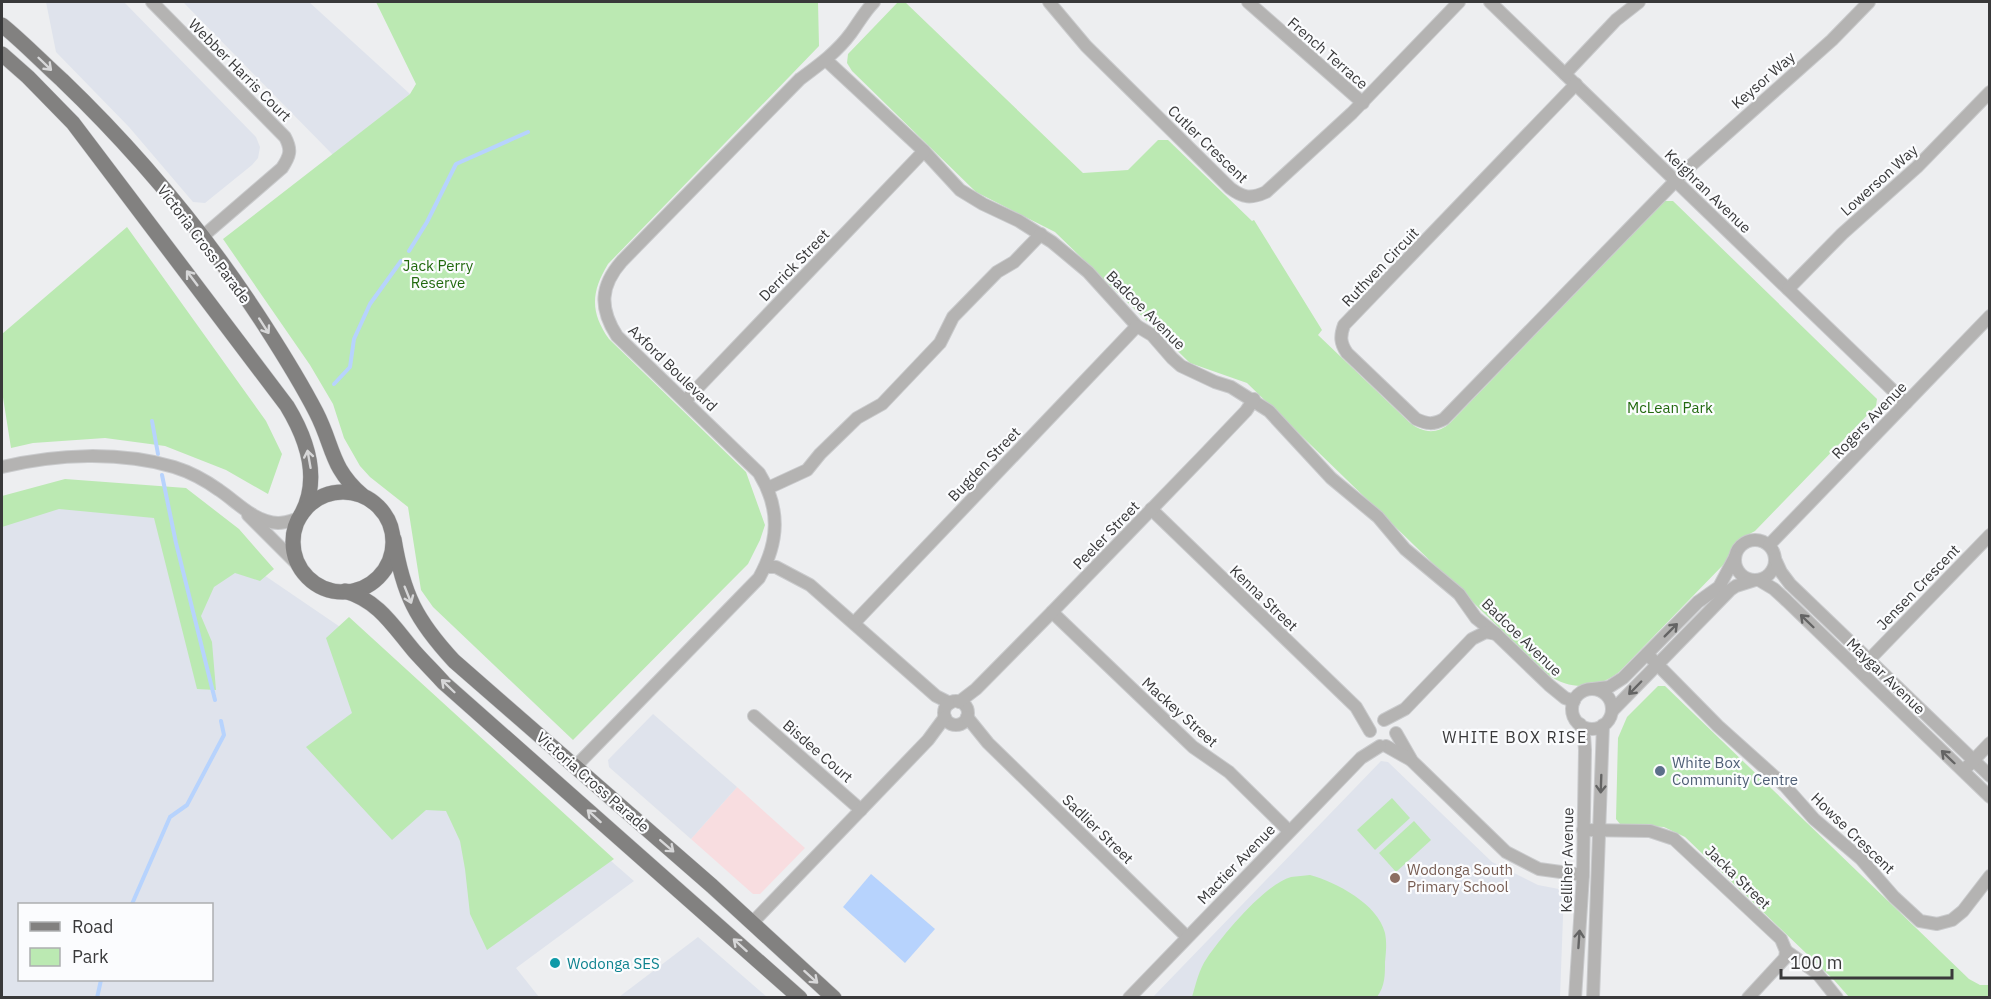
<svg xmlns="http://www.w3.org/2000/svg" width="1991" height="999" font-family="'IBM Plex Sans',sans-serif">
<rect width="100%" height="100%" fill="#edeef0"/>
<path fill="#f8dde0" d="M 737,787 L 805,848 L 760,894 L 753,894 L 691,839 Z"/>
<g fill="#dfe3ec" fill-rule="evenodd">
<path d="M 46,2 L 124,2 L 256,137 L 260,147 L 258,158 L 252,165 L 205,203 L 193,202 L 129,127 L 56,52 Z"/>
<path d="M 183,2 L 309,2 L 410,94 L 333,155 Z"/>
<path d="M 161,501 L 236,556 L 349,633 L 634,881 L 516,968 L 539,997 L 2,998 L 2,504 ZM 20,904 L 212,904 L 212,980 L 20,980 Z"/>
<path d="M 653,714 L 737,787 L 691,839 L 609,767 L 608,760 Z"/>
<path d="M 1381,761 L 1388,762 L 1492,862 L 1538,885 L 1564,890 L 1560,997 L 1152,998 Z"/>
<path d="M 698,937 L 767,997 L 619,997 Z"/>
</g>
<g fill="#bbe9b2">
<path d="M 376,2 L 818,2 L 819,46 L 608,264 C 591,292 590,312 609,339 L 746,472 L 765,525 L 760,540 L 748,564 L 573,740 L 433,607 L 421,590 L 408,507 L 370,477 L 360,466 L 344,438 L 333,404 L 310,365 L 223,239 L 410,94 L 416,84 Z"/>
<path d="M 898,2 L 905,2 L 1083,173 L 1128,170 L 1158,140 L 1168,140 L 1252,221 L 1254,220 L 1322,330 L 1318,335 L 1409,422 C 1422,433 1437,435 1450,423 L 1665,201 L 1673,201 L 1877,399 L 1876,406 L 1755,531 C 1739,539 1732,547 1725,563 L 1619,672 C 1597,689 1572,691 1548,675 L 1247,383 L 1190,363 L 1055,232 L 976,192 L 852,71 L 847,63 L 848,54 Z"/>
<path d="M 127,227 L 266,421 L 282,454 L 268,494 L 226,470 L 165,446 L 105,438 L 33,443 L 11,448 L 2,391 L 2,334 Z"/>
<path d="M 65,479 L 186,488 L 239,529 L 274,569 L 260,581 L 235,573 L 214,587 L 201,616 L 212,642 L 216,690 L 197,689 L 154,518 L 59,509 L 2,527 L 2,496 Z"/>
<path d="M 349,617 L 614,859 L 487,950 L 470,914 L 465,869 L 460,841 L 446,811 L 426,810 L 392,840 L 306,747 L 352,713 L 326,638 Z"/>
<path d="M 1658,686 L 1665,686 L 1969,979 L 1980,985 L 1989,985 L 1989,997 L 1849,997 L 1834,980 L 1685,837 L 1664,827 L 1620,824 L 1616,819 L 1618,738 L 1627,717 Z"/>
<path d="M 1392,798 L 1410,818 L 1375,850 L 1357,830 Z"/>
<path d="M 1414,821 L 1431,840 L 1396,872 L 1379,853 Z"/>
<path d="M 1310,875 C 1336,882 1378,904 1385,933 C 1387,943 1386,952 1385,962 C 1385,975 1385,986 1377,997 L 1192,997 C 1196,984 1199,969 1207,958 C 1223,935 1264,885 1291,877 C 1297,876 1304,876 1310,875 Z"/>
</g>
<path fill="#b7d3fd" d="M 871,874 L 935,929 L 905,963 L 843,907 Z"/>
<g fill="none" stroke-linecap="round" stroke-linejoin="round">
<g stroke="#b7d3fd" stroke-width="4">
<path d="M 409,251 L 427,222 L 456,164 L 528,132"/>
<path d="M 334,384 L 350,367 L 354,339 L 370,304 L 401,261"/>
<path d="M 152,421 L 158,454"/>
<path d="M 162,475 L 176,543 L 215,700"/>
<path d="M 132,904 L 170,817 L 187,805 L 224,735 L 221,721"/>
<path d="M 97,998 L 101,980"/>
</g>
<g stroke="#c9cacc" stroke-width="14">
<g id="minor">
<path d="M 152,2 L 285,137 C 292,150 290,156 282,168 L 202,237"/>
<path d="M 1049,2 L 1086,46 L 1230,188 C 1243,198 1251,199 1266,192 L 1352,113 L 1459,2"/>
<path d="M 1248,2 L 1363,103"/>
<path d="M 1490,2 L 1906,403"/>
<path d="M 826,60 L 924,151 L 960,190 L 983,204 L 1019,221 L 1052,242 L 1088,272 L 1137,326 L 1152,335 L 1172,358 L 1181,366 L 1215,382 L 1231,387 L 1269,411 L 1331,478 L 1378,517 L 1405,549 L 1459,594 L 1476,618 L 1496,634 L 1549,685 L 1565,698 L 1574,701"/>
<path d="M 1565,74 L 1616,20 L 1639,2"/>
<path d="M 1576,84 L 1344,325 C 1340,336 1340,343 1347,353 L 1416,419 C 1427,424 1433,425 1444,419 L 1687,169 L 1832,40 L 1869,2"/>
<path d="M 1788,289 L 1842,234 L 1917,167 L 1990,92"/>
<path d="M 685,401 L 924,151"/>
<path d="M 2,467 C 57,454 119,451 174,467 C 190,472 205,480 219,490 C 237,502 254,522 278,523 C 286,523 293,520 300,518"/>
<path d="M 768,488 L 807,470 L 820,454 L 857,418 L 882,404 L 940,343 L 953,317 L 997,272 L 1014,262 L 1041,234"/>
<path d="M 1151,509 L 1356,707 L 1370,731"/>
<path d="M 248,515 L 298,565"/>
<circle cx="1755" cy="560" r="20"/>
<path d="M 1769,545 L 1990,316"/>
<path d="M 1775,559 L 1781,572 L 1790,584 L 1990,776"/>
<path d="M 765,567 L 776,567 L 810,585 L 936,696 L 950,703"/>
<path d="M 1759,580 L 1774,589 L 1787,601 L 1990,797"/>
<path d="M 1052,612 L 1193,747 L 1229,772 L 1289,831"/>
<path d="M 854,623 L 1137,326"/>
<path d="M 1647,654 L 1718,726 L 1785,786 L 1814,819 L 1861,859 L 1894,897 L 1920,921 L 1937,924 L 1952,920 L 1963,911 L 1990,876"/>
<path d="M 1863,666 L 1990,535"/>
<path d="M 1593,689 L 1609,687 L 1623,678 L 1698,602 L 1719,587 L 1735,557"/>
<circle cx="1592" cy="709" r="20"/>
<circle cx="956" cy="713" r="12"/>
<path d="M 959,702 L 976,689 L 1052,612 L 1204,455 L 1246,411 L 1254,399"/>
<path d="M 1612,711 L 1730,590 L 1736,586 L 1755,580"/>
<path d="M 754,716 L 861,810"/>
<path d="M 967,717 L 988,743 L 1187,937"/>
<path d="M 1384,720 L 1405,709 L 1472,639 L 1486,632 L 1496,634"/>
<path d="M 1396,733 L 1412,761 L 1506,852 L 1539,869 L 1583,875"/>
<path d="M 1386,746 L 1411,760"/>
<path d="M 576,766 L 759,578 C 779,542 781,509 759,473 L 617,336 C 599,308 600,286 622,261 L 800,79 C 819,65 837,52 851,33 C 859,22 865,11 874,2"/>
<path d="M 1968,766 L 1990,743"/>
<path d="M 1583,830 L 1650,831 L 1674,839 L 1781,939 L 1786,951 L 1785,958 L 1748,998"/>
<path d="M 752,923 L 928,740 L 945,717"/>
<path d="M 1786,951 L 1817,973 L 1837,998"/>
<path d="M 1129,998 L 1361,758 L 1380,746"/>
<path d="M 1575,998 L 1583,875 L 1585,750 L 1584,735 L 1580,724"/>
<path d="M 1593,998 L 1603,725"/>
</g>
</g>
<g stroke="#c9cacc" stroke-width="16">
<g id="major">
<path d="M 2,25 C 23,42 42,62 62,80 C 139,154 208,237 265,326 C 283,354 301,383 316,412 C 334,447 330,467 362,495"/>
<path d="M 2,54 L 28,77 L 73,123 L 287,406 C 307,439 321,479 301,515"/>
<circle cx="343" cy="542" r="50"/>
<path d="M 394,539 C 403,594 416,620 454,661 L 712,886 L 834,998"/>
<path d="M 345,591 C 379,601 393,626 415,652 C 424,662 434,672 444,683 L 800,998"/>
</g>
</g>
<use href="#minor" stroke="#b4b3b2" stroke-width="12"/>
<use href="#major" stroke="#828180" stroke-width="15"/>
</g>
<defs><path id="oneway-shaft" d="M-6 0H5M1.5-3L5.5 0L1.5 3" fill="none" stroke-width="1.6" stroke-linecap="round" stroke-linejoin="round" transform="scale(1.5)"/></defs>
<g stroke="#d7d7d8">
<use href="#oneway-shaft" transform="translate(45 64) rotate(44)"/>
<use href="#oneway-shaft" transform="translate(192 278) rotate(-127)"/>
<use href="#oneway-shaft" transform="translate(264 326) rotate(57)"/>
<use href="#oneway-shaft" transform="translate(309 459) rotate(-100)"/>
<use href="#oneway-shaft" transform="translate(408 595) rotate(68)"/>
<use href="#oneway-shaft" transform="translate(448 686) rotate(-136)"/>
<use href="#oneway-shaft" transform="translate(594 816) rotate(-138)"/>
<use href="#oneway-shaft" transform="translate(667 846) rotate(41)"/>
<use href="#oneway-shaft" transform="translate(740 945) rotate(-138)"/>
<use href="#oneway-shaft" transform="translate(811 977) rotate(42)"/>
</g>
<g stroke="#646464">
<use href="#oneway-shaft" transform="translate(1807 621) rotate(-136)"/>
<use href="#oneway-shaft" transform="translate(1671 630) rotate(-45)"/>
<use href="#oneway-shaft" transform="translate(1635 688) rotate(134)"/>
<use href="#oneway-shaft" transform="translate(1948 757) rotate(-136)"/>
<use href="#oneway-shaft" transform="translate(1601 784) rotate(92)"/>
<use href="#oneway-shaft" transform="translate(1579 939) rotate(-86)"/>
</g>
<circle fill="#5c6f8a" stroke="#fbfcfe" stroke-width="2" cx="1660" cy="771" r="6"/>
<circle fill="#8d6e63" stroke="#fbfcfe" stroke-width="2" cx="1395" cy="878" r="6"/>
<circle fill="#0f9aa8" stroke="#fbfcfe" stroke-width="2" cx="555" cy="963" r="6"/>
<g text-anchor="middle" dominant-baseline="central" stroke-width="4.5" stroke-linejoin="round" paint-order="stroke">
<g font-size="15" fill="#39393a" stroke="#fbfcfe">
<text transform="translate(1328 53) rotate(41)">French Terrace</text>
<text transform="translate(240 70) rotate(45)">Webber Harris Court</text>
<text transform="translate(1763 80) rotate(-41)">Keysor Way</text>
<text transform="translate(1208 144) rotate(44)">Cutler Crescent</text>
<text transform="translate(1879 180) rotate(-42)">Lowerson Way</text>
<text transform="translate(1708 191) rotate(44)">Keighran Avenue</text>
<text transform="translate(204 244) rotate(53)">Victoria Cross Parade</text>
<text transform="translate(794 265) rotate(-46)">Derrick Street</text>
<text transform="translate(1380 267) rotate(-46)">Ruthven Circuit</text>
<text transform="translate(1146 310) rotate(45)">Badcoe Avenue</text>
<text transform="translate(673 368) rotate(44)">Axford Boulevard</text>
<text transform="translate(1869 420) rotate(-46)">Rogers Avenue</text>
<text transform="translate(984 464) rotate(-46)">Bugden Street</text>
<text transform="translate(1106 535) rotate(-46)">Peeler Street</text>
<text transform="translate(1918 587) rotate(-46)">Jensen Crescent</text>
<text transform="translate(1264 598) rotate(44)">Kenna Street</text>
<text transform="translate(1522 637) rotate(44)">Badcoe Avenue</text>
<text transform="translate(1886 676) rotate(44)">Maygar Avenue</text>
<text transform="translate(1180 712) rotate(42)">Mackey Street</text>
<text transform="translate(818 751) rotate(41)">Bisdee Court</text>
<text transform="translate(593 782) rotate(41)">Victoria Cross Parade</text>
<text transform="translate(1098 829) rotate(44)">Sadlier Street</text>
<text transform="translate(1853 833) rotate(44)">Howse Crescent</text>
<text transform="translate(1567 860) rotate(-89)">Kelliher Avenue</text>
<text transform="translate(1236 864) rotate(-46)">Mactier Avenue</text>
<text transform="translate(1738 877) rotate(44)">Jacka Street</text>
</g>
<g font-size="15" fill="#22690f" stroke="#fbfcfe">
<text x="438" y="265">Jack Perry<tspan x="438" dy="17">Reserve</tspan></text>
<text x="1670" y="407">McLean Park</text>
</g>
<g font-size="15" fill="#4e5e75" stroke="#fbfcfe" text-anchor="start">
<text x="1672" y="762">White Box<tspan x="1672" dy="17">Community Centre</tspan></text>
</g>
<g font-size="15" fill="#785e54" stroke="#fbfcfe" text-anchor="start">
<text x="1407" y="869">Wodonga South<tspan x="1407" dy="17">Primary School</tspan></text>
</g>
<g font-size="15" fill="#0d838f" stroke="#fbfcfe" text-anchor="start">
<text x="567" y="963">Wodonga SES</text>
</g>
<g font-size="16" letter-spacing="1.5" fill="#39393a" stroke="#fbfcfe">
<text x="1515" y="737">WHITE BOX RISE</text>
</g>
</g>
<rect width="1991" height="999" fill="none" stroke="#39393a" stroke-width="6"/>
<rect x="18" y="903" width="195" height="78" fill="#fbfcfe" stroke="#adaeb0" stroke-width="1.5"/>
<rect x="30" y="922" width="30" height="9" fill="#828180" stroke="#adaeb0" stroke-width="1.5"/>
<text x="72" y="933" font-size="18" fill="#39393a">Road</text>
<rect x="30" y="948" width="30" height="18" fill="#bbe9b2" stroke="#adaeb0" stroke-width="1.5"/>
<text x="72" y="963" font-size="18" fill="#39393a">Park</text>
<path d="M1781 969v9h171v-9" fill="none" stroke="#39393a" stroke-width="3"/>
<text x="1790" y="969" font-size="18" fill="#39393a" stroke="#fbfcfe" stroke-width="4.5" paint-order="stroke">100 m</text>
</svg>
